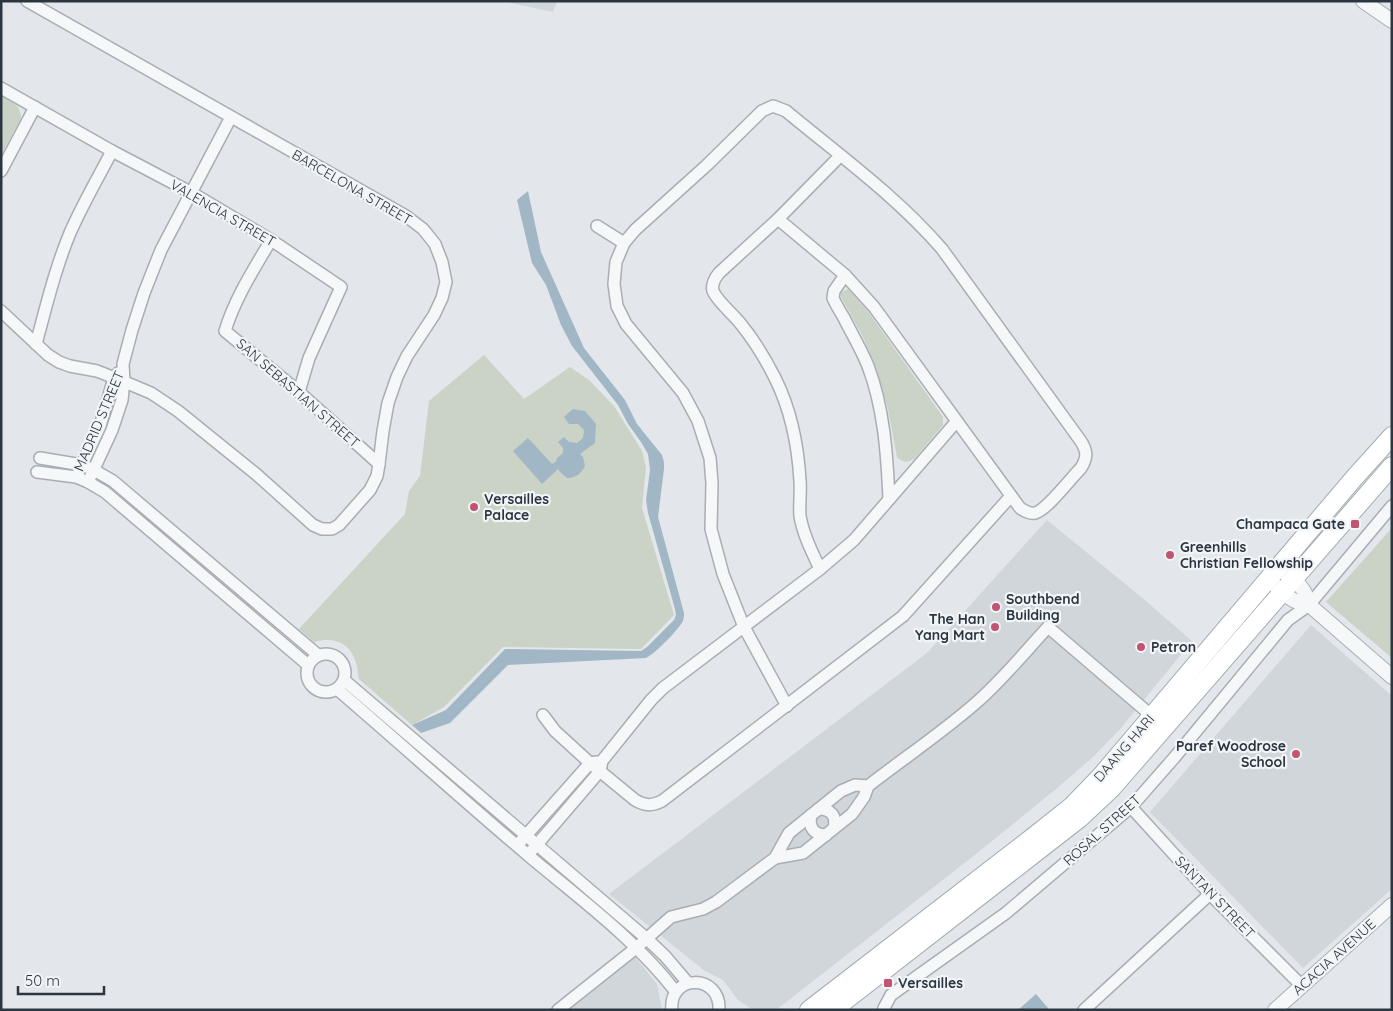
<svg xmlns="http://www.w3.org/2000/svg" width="1393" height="1011" font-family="Quicksand,sans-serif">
<rect width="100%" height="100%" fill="#e3e6ea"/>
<g fill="#d1d6db">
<path d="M 502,1 L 557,1 L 553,12 Z"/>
<path d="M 1047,520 L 1140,596 L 1192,641 L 1121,728 L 1093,757 L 1056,789 L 976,854 L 776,1010 L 753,1010 L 738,1000 L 723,980 L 705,971 L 609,894 L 927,653 Z"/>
<path d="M 1311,625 L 1392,696 L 1392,889 L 1303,968 L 1150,812 Z"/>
<path d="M 635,957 L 657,984 L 662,1010 L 568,1010 L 617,966 Z"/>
</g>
<g fill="#cad3c5">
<path d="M 1,95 C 11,101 21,105 21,118 L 1,155 Z"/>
<path d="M 848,289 L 851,292 L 869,313 L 943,417 L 943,425 L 915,458 C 908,463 903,463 897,457 L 888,409 L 877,370 L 863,337 L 840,295 L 842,292 Z"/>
<path d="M 484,355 L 524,399 L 570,367 L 589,380 L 614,406 L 642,451 L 646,467 L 642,508 L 674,615 L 641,649 L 503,647 L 444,707 L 412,725 L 359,679 C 357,660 352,643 331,640 C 326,639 319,641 314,642 L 299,629 L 405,514 L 409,491 L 420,476 L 429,401 Z"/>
<path d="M 1392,528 L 1392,658 L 1326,602 Z"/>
</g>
<g fill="#a2b7c6">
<path d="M 528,191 L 541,252 L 584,348 L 625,400 L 637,424 L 662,455 L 664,462 L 664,469 L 658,517 L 684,613 C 684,616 684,617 683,621 C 679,629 655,654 646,658 L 508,665 L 450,723 L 421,733 L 412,725 L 446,710 L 505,649 L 641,651 L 647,647 L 674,620 L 676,615 L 675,609 L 648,513 L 646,500 L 650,470 L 648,454 L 641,442 L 628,424 L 618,405 L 572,346 L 561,325 L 546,285 L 532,263 L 517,200 Z"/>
<path d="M 573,409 L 585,411 L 596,424 L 595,443 L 580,454 L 583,457 L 585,466 C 581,474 576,478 567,478 L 560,472 L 558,469 L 542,484 L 513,451 L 528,438 L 552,464 L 557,461 L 556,459 L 563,453 L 563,448 L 558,442 L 564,437 L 569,442 L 577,443 L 583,438 L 584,430 L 578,424 L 569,424 L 564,417 Z"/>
<path d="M 1036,994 L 1048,1008 L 1046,1010 L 1018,1010 Z"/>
</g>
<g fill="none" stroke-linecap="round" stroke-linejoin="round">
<g stroke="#a8aeb4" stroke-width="14">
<g id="minor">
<path d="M 1,88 L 112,151 L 192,193 L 271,240 L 341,287 L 309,358 L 299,392"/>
<path d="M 1,171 L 35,107"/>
<path d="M 778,219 L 845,275 L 874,307 L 1020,508 C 1025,511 1029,514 1035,513 C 1046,511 1072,477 1081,468 C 1088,457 1087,450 1080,440 L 942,249 C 896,196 839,155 786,111 L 773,106 L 762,111 L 707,165 L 635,230 L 624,243 L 616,262 L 614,284 L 617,306 L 626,324 L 683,393 L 698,421 L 710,458 L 712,483 L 711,529 L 723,574 L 744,627 L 787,706"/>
<path d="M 597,226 L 624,243"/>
<path d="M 271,240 C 254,269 235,298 225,331 L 299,392 L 379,464"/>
<path d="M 845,275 L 834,291 L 833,298 C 836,305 840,311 844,318 C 852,334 861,349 868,366 C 884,408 887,454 889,499"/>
<path d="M 1,311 L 48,355 L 59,362 L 70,366 L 97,371 L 120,380 L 151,393 L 178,411 L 256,474 L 313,525 L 322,529 L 332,529 L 339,525 L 370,490 L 377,476 L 379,464 L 383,431 L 388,403 L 397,377 L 407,356 L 434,315 L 442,298 L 446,282 L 442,262 L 435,244 L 423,229 L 406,216 L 27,1"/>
<path d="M 36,344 C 46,307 55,269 70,233 C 82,205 98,178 112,151"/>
<path d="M 40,458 L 82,465 L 94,470 L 113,481 L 318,655"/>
<path d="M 79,471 L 100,426 L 114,378 L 118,373"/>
<path d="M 37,472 L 76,477 L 88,482 L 105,492 L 308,665"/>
<path d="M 88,482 L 112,430 L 122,400 L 124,381 L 123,364 L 132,330 L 144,293 L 161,250 L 231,117"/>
<path d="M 820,569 C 812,552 803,534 800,516 C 799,504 801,492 800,481 C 798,445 791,410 775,378 C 765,358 754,340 740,323 C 733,314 717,301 713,291 C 711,284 715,278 719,273 L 778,219 L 840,156"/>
<circle cx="326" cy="673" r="19"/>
<path d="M 344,680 L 646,938 L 665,956 L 688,983"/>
<path d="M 337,689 C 401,744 464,801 529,856 C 580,899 635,939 676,992"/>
<path d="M 543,715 L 555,731 L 590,763 L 635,800 C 645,806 652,806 662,801 L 903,616 L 1011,496"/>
<path d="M 1131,807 L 1210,894 L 1302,986"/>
<path d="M 819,809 C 831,809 837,816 834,828"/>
<path d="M 811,815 C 808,827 814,835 826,835"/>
<path d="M 521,841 L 590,763 L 597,762"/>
<path d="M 528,855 L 600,771 L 602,761 L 651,700 L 663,688 L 820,569 L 854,540 L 956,422"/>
<path d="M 775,858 L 803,853 L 852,814 L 864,797 L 868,786 C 904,758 943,732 977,702 C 1003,679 1025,652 1048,627 L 1152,716"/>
<path d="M 558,1010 L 636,948 L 671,917 L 703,909 L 716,902 L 775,858 L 789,833 L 841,791 L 855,785 L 868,786"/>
<path d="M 672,1010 C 668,974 721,973 719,1010"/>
<path d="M 885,1010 L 884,1008 L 891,995 L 1006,913 L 1131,807 L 1174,758 L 1288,620 L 1309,605 L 1392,506"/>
<path d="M 1084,1010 L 1210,894"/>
</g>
</g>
<g stroke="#a8aeb4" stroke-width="16">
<g id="tertiary">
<path d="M 1363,1 L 1392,21"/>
<path d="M 1278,568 C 1289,577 1308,587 1307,603"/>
<path d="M 1268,579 C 1279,588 1292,605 1307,603 L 1392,677"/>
<path d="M 1275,1010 L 1392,905"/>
</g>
</g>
<g stroke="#a3acb4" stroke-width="20">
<g id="primary">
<path d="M 809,1010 L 1033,837 L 1072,806 L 1101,776 L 1355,477 L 1392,436"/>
<path d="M 833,1010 L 1035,853 L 1080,818 L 1111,789 L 1392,466"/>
</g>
</g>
<use href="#minor" stroke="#f5f7f8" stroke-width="11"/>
<use href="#tertiary" stroke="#f5f7f8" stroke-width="14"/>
<use href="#primary" stroke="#fff" stroke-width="18"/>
</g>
<g fill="#c15571" stroke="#f2f5f7" stroke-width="2">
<circle cx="474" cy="507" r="5"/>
<rect x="1350" y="519" width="10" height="10" rx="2.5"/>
<circle cx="1170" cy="555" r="5"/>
<circle cx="996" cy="607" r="5"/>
<circle cx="995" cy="627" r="5"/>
<circle cx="1141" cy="647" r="5"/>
<circle cx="1296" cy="754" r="5"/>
<rect x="883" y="978" width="10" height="10" rx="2.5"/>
</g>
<g text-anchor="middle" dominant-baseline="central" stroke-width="4.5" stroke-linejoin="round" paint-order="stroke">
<g font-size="14" fill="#2c3640" stroke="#f2f5f7">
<text transform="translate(352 187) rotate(30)">BARCELONA STREET</text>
<text transform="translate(223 213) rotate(30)">VALENCIA STREET</text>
<text transform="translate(298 393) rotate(41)">SAN SEBASTIAN STREET</text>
<text transform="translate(99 421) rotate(-67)">MADRID STREET</text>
<text transform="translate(1124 748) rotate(-49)">DAANG HARI</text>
<text transform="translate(1102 830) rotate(-42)">ROSAL STREET</text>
<text transform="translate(1215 897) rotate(46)">SANTAN STREET</text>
<text transform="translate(1334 957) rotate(-42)">ACACIA AVENUE</text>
</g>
<g font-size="14" font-weight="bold" fill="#2c3640" stroke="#f2f5f7" text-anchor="start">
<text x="484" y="499">Versailles<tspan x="484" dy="16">Palace</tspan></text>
<text x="1345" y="524" text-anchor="end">Champaca Gate</text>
<text x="1180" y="547">Greenhills<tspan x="1180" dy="16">Christian Fellowship</tspan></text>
<text x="1006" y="599">Southbend<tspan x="1006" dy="16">Building</tspan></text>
<text x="985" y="619" text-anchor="end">The Han<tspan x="985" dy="16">Yang Mart</tspan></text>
<text x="1151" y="647">Petron</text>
<text x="1286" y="746" text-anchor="end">Paref Woodrose<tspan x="1286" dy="16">School</tspan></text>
<text x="898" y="983">Versailles</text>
</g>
</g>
<rect width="1393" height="1011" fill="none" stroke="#2c3640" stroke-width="5"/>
<path d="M18 986v8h86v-8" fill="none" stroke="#2c3640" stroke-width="2.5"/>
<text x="25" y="986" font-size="15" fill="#2c3640" stroke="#f2f5f7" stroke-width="4" paint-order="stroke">50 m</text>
</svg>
